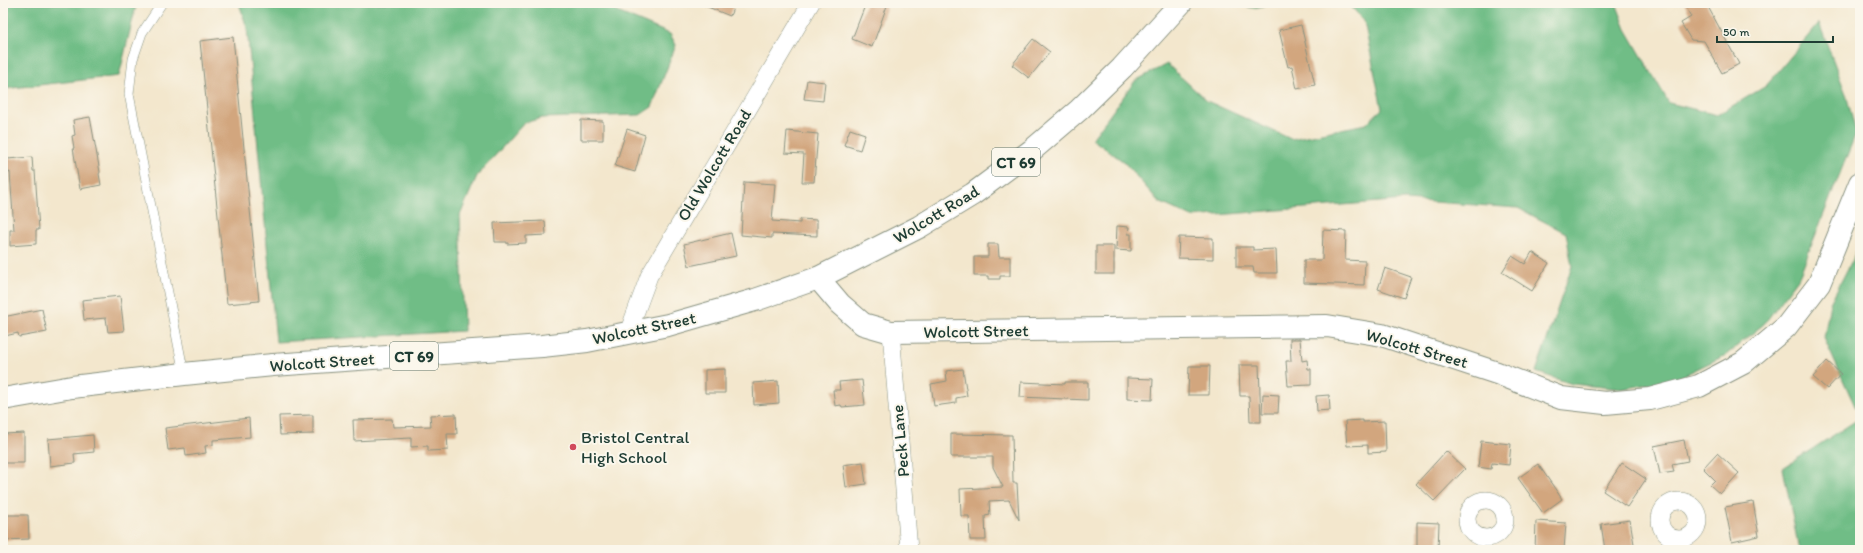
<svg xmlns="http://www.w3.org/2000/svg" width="1863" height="553" font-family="Itim,sans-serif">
<rect width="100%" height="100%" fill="#fbf7ec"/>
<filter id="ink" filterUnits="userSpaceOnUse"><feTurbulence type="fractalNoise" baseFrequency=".025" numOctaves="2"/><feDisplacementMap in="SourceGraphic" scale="8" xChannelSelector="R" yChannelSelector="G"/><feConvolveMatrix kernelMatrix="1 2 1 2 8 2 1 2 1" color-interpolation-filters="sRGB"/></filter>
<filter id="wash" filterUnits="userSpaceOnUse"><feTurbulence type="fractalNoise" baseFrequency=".012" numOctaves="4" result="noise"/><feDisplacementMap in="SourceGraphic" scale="16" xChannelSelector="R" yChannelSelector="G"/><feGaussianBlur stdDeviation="0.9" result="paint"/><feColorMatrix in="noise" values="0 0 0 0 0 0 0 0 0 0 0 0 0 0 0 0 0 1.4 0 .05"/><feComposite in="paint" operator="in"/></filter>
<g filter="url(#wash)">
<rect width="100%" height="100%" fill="#f3e7cd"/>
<g fill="#70bd86" stroke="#487d5d">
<path d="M 3,3 L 133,3 L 136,6 L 119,76 L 3,89 Z"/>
<path d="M 239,3 L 611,3 L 615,11 L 670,34 L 676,45 L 652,107 L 640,115 L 542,118 L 524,123 L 477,176 L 460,215 L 464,331 L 276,342 L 247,28 Z"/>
<path d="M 1229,3 L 1278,3 L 1253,8 Z"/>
<path d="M 1348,3 L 1616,3 L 1626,29 L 1669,103 L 1717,115 L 1766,86 L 1819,23 L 1846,94 L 1856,133 L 1798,279 L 1764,324 L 1726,355 L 1676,379 L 1622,389 L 1572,384 L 1536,372 L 1572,266 L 1566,233 L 1518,208 L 1405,200 L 1192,217 L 1159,202 L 1124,162 L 1092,139 L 1135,81 L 1167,64 L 1207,101 L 1291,139 L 1366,124 L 1382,109 L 1364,21 Z"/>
<path d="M 1860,245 L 1860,417 L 1824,338 L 1830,303 Z"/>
<path d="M 1860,418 L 1860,550 L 1799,550 L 1783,468 Z"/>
</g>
<g id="blocks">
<g fill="#d2a67e">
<path d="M 698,3 L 735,3 L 730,16 Z"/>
<path d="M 866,3 L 888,3 L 872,47 L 852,39 Z"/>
<path d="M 1684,3 L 1706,3 L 1739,64 L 1722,73 L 1704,41 L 1691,40 L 1681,23 L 1691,17 Z"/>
<path d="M 1301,25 L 1315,85 L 1297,89 L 1292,66 L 1288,67 L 1279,30 Z"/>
<path d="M 233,37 L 259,301 L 227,304 L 200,41 Z"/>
<path d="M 1033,39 L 1050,52 L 1029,78 L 1012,65 Z"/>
<path d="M 807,80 L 825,82 L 823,101 L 804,99 Z"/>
<path d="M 90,117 L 100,172 L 99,174 L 101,185 L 80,189 L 73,148 L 74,148 L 72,136 L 75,135 L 73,120 Z"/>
<path d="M 581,120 L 603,121 L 603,140 L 581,140 Z"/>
<path d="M 627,129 L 645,135 L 635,172 L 615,166 Z"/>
<path d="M 850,129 L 865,134 L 860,150 L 844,145 Z"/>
<path d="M 787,131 L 818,134 L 814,182 L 802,182 L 804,154 L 785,153 Z"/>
<path d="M 32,157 L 33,171 L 35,171 L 39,230 L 36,230 L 36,244 L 10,246 L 10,230 L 14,230 L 10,172 L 8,173 L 7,159 Z"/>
<path d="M 744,182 L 775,184 L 772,221 L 800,223 L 800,219 L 817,220 L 817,236 L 772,234 L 772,238 L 741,235 Z"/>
<path d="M 545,221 L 546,235 L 526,236 L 526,243 L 507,244 L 507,242 L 495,242 L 494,223 Z"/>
<path d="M 1117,226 L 1129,227 L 1128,234 L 1131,234 L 1131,251 L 1116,250 Z"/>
<path d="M 1323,230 L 1346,231 L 1345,260 L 1365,261 L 1364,285 L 1304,283 L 1304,260 L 1322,260 Z"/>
<path d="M 731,233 L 736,256 L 689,266 L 684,244 Z"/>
<path d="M 1179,237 L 1213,238 L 1213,259 L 1178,258 Z"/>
<path d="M 988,244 L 998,244 L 999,257 L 1010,257 L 1010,276 L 1000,276 L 1000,279 L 988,279 L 988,276 L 974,276 L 974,257 L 988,257 Z"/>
<rect x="1096" y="246" width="18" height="28"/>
<path d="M 1236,247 L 1253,247 L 1253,250 L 1276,249 L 1277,273 L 1254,273 L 1253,267 L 1236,267 Z"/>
<path d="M 1532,252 L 1549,263 L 1532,291 L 1502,272 L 1512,256 L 1525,264 Z"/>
<path d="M 1385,268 L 1411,277 L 1404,298 L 1378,289 Z"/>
<path d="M 120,296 L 124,331 L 108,332 L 106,318 L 84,320 L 82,300 Z"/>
<path d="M 42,309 L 47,332 L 19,337 L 18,333 L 5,336 L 3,317 Z"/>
<path d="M 1290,339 L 1300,339 L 1302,361 L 1307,360 L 1308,369 L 1311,369 L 1311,385 L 1288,386 L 1286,361 L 1291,361 Z"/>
<path d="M 1827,361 L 1841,374 L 1827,389 L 1813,377 Z"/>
<path d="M 1239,365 L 1259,365 L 1261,422 L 1250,422 L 1249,396 L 1240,396 Z"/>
<path d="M 1189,366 L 1210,366 L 1209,395 L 1188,395 Z"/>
<path d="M 725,369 L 725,393 L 705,393 L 705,370 Z"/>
<path d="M 963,369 L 967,396 L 956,398 L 956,403 L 934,406 L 931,384 L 947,381 L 946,371 Z"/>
<path d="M 1127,378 L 1153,379 L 1152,400 L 1127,399 Z"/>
<path d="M 862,380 L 865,405 L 842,407 L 841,405 L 835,406 L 833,390 L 840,390 L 839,382 Z"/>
<path d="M 778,381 L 779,403 L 754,405 L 753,383 Z"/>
<path d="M 1021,382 L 1065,384 L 1065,382 L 1088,382 L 1088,400 L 1020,397 Z"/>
<path d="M 1263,394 L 1279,395 L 1278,413 L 1262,413 Z"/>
<path d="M 1329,395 L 1330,410 L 1317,411 L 1316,396 Z"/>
<path d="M 456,414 L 457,434 L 447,434 L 448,450 L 428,451 L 428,446 L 411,447 L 411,438 L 354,441 L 353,420 L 392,419 L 393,427 L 431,426 L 430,415 Z"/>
<path d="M 313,415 L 313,434 L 280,435 L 279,416 Z"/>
<path d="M 249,418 L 250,437 L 213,440 L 213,445 L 205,446 L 206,453 L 186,456 L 185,448 L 168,450 L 165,428 Z"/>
<path d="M 1363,420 L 1363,422 L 1385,421 L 1386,452 L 1368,453 L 1368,445 L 1347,446 L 1345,421 Z"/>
<path d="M 24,433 L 24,463 L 3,463 L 3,434 Z"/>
<path d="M 951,434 L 1012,435 L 1013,483 L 1017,483 L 1019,520 L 1009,500 L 989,501 L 990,515 L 985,516 L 986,540 L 970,540 L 969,516 L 961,516 L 960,489 L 1003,487 L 993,467 L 993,457 L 951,457 Z"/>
<path d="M 93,435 L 94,452 L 74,454 L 75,463 L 50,466 L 48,439 Z"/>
<path d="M 1684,440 L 1688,461 L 1672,464 L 1674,472 L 1660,474 L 1654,446 Z"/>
<path d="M 1481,441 L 1511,444 L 1509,465 L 1492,463 L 1491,469 L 1478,467 Z"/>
<path d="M 1446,451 L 1465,469 L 1434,501 L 1416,484 Z"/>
<path d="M 1717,453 L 1739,473 L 1720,494 L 1710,485 L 1715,480 L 1703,468 Z"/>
<path d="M 863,462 L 866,484 L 846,487 L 843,465 Z"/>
<path d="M 1622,463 L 1646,479 L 1627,507 L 1603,491 Z"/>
<path d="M 1538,464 L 1562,499 L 1543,513 L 1518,478 Z"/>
<path d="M 1753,502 L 1759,536 L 1732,542 L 1725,507 Z"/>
<path d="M 3,515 L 28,515 L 29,539 L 3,540 Z"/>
<path d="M 1630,520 L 1635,550 L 1605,550 L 1601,524 Z"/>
<path d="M 1536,521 L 1566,523 L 1564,550 L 1535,550 Z"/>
<path d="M 1417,522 L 1439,523 L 1438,550 L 1417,550 Z"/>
</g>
</g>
</g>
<g filter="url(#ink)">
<use href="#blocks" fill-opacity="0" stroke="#899280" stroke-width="1"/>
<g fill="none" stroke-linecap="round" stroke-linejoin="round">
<g stroke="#899280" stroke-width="10">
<path id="service" d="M 162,3 L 142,33 L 133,59 L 129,94 L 184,374"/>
</g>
<g stroke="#899280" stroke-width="18">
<g id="minor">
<path d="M 891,332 L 909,550"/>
<path d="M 628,333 L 649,276 L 811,3"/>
<circle cx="1486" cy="519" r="19"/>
<circle cx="1679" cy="520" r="19"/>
</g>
</g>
<g stroke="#899280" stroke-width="24">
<path id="secondary" d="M 818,278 L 840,304 L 863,324 L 891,332 L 1327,326 L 1382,335 L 1497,373 L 1561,398 L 1605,403 L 1650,399 L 1699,386 L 1743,363 L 1786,327 L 1819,284 L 1860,183"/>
</g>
<g stroke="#899280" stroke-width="24">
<path id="primary" d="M 3,399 L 72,387 L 184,374 L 273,365 L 542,346 L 587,341 L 668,325 L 755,300 L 818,278 L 919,227 L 973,194 L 1031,151 L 1079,110 L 1122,68 L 1181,3"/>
</g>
<use href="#service" stroke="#fff" stroke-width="9"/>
<use href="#minor" stroke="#fff" stroke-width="17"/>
<use href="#secondary" stroke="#fff" stroke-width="22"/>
<use href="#primary" stroke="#fff" stroke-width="22"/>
</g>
</g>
<circle fill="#d1495b" stroke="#fbf7ec" stroke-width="1.5" cx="573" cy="447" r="4"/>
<g text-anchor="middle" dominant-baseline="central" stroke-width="4" stroke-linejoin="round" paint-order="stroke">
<g fill="#fbf7ec" stroke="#61756b" stroke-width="1">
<rect x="992" y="148" width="48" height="28" rx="3"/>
<rect x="390" y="342" width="48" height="28" rx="3"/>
</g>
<g font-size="16" font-weight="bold" fill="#1f3d34">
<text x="1016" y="162">CT 69</text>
<text x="414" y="356">CT 69</text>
</g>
<g font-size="17" fill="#1f3d34" stroke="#fbf7ec">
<text transform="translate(714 165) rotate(-59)">Old Wolcott Road</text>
<text transform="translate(936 214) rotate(-31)">Wolcott Road</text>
<text transform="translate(644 328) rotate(-12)">Wolcott Street</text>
<text transform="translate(976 331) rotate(-1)">Wolcott Street</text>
<text transform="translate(1417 348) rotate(16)">Wolcott Street</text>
<text transform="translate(322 362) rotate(-4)">Wolcott Street</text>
<text transform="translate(900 441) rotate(-95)">Peck Lane</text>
</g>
<g font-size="17" fill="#1f3d34" stroke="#fbf7ec" text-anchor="start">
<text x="581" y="437">Bristol Central<tspan x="581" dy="20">High School</tspan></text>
</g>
</g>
<rect width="1863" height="553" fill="none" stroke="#fbf7ec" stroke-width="16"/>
<path d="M1717 36v6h116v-6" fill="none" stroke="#1f3d34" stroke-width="2"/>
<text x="1723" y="36" font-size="12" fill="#1f3d34" stroke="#fbf7ec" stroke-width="3" paint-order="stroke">50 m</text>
</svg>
